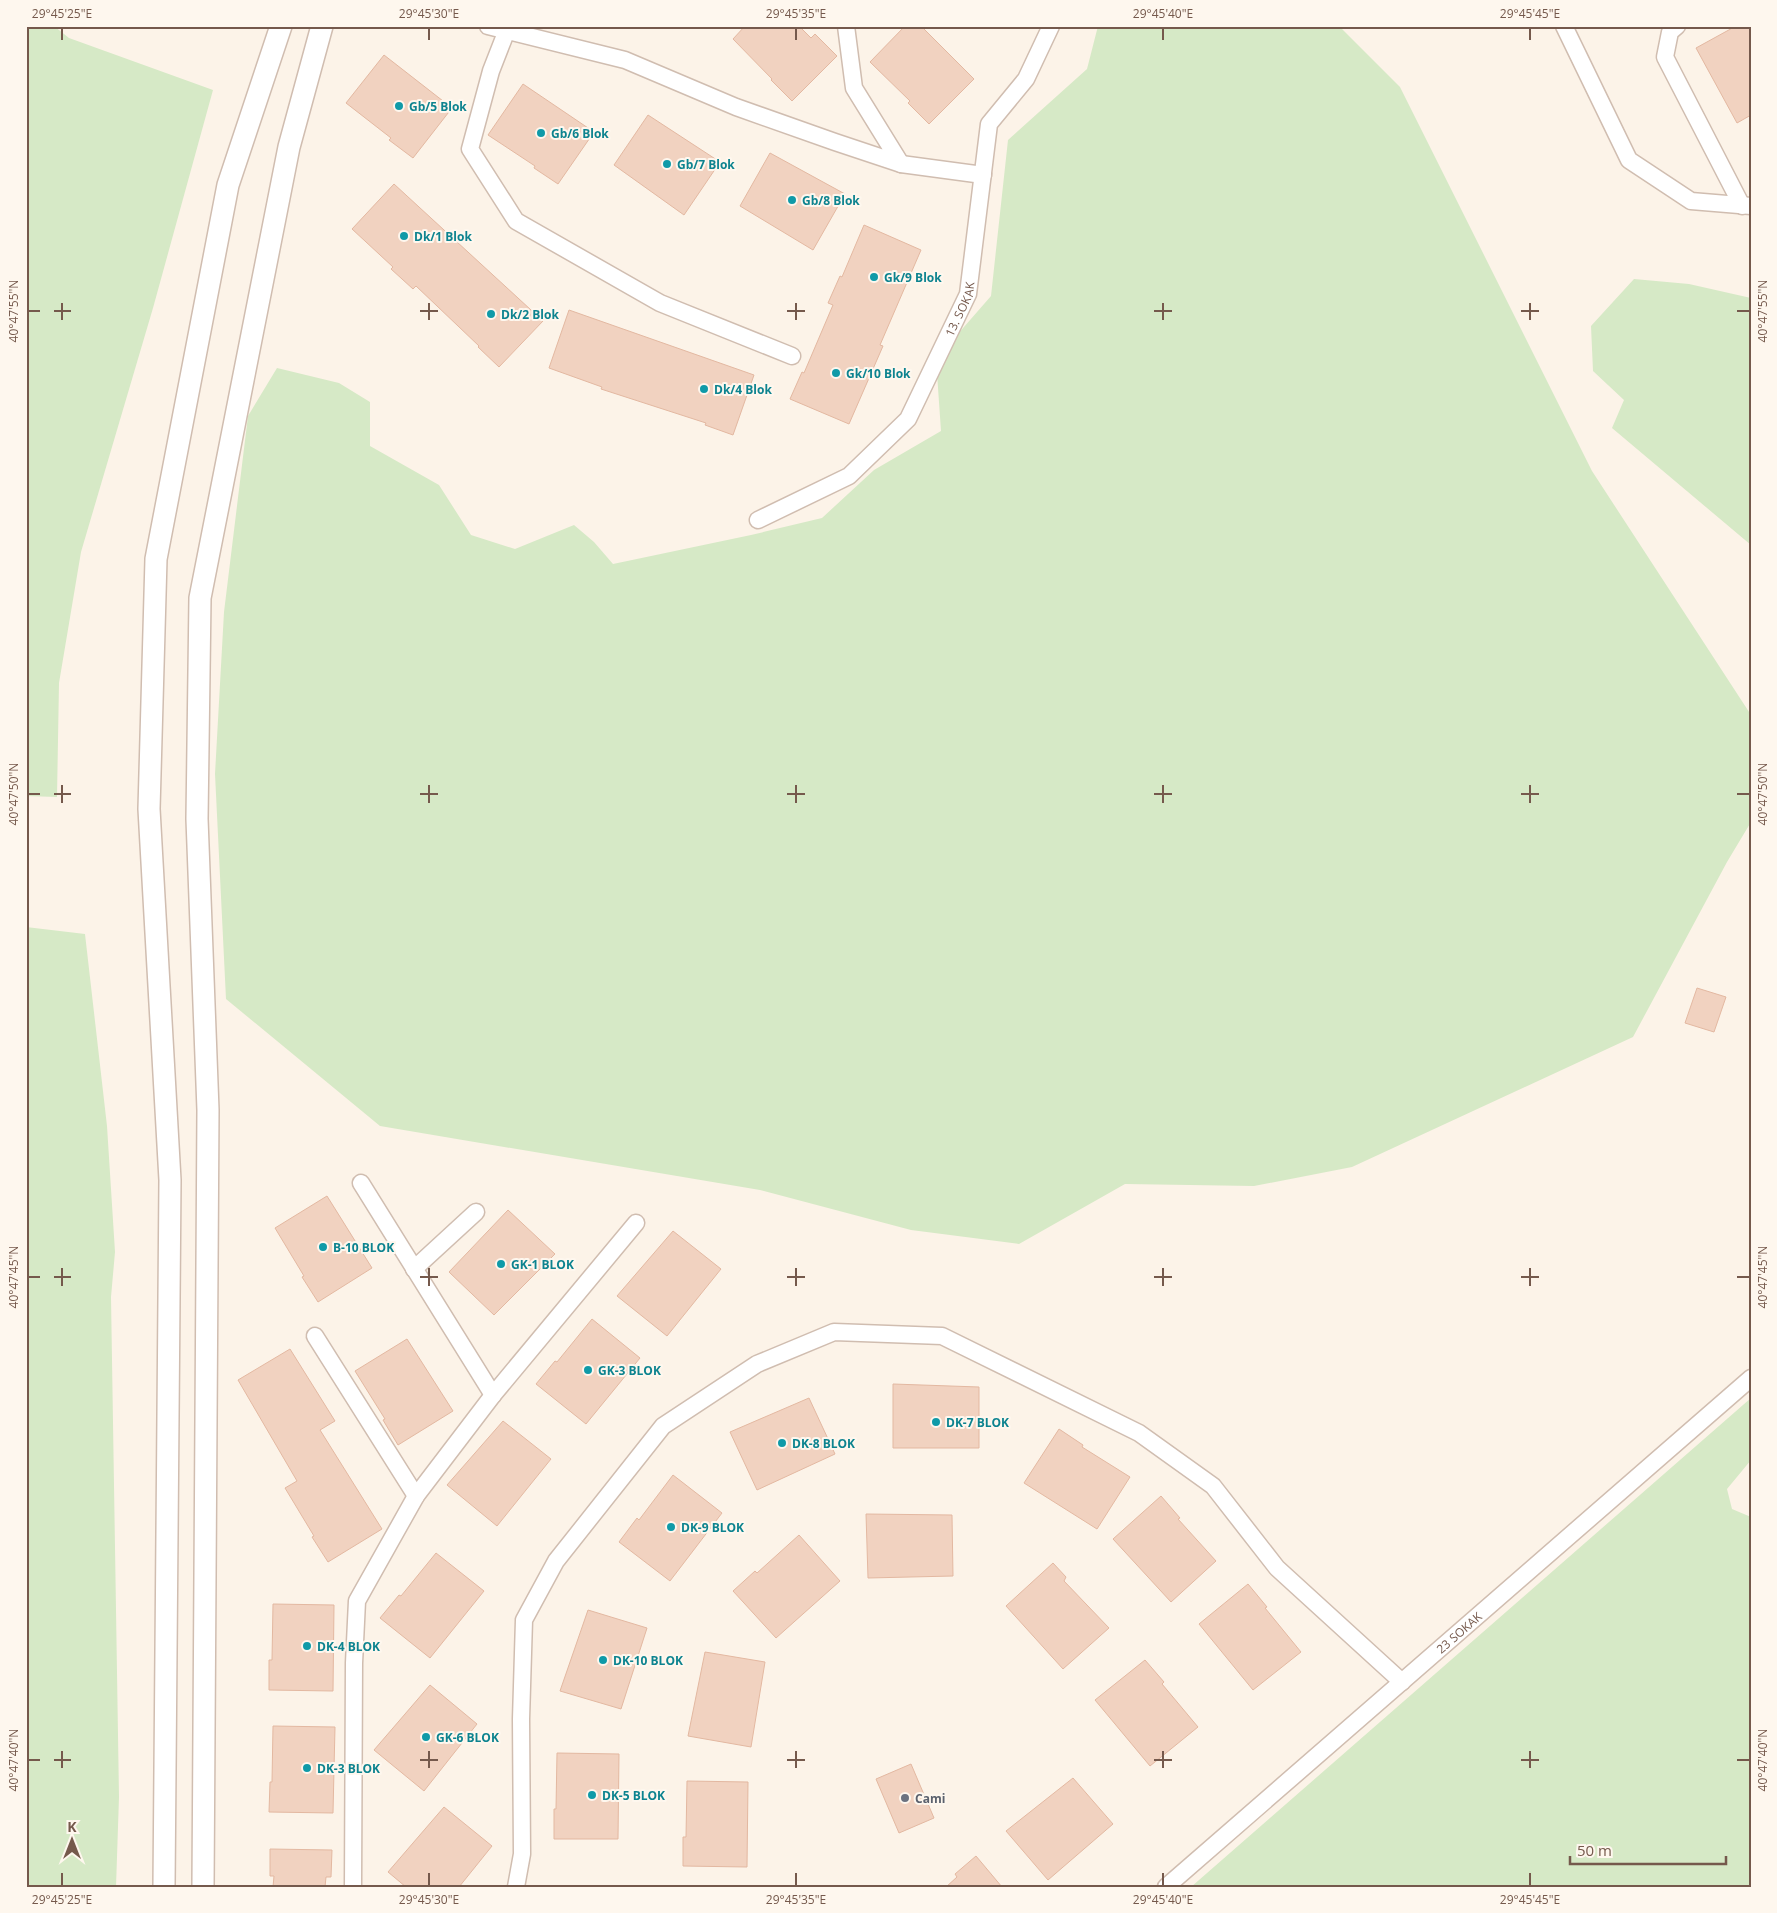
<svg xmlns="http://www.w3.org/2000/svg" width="1777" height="1913" font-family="'Open Sans',sans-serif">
<rect width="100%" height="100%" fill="#fcf3e8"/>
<g fill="#d6e9c6">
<path d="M 26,26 L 54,26 L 69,38 L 213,90 L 153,308 L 81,552 L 59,683 L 57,797 L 26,796 Z"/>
<path d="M 1098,26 L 1339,26 L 1400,87 L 1592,471 L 1751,715 L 1751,822 L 1727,862 L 1633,1037 L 1352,1167 L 1254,1186 L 1125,1184 L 1019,1244 L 911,1230 L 760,1190 L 380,1126 L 226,999 L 215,774 L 224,612 L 248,416 L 277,368 L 339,383 L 370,402 L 370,446 L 439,485 L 471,535 L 515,549 L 574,525 L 594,542 L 613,564 L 751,535 L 822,518 L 874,470 L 941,431 L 936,359 L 991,296 L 1008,140 L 1087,69 Z"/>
<path d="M 1634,279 L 1689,284 L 1751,298 L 1751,545 L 1612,428 L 1624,400 L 1593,371 L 1591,326 Z"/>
<path d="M 26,927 L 85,934 L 107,1126 L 115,1252 L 111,1297 L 119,1797 L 116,1887 L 26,1887 Z"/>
<path d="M 1751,1398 L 1751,1460 L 1727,1489 L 1732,1509 L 1751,1517 L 1751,1887 L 1191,1887 Z"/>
</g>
<g fill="#f1d2c0" stroke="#e3b8a1">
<path d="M 745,26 L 799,26 L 811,38 L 815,34 L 837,56 L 792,101 L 771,80 L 772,79 L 733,39 Z"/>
<path d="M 905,26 L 921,26 L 974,79 L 929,124 L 908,103 L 910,101 L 870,62 Z"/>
<path d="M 1736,26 L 1751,26 L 1751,115 L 1737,123 L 1696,48 Z"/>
<path d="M 384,55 L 452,108 L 413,158 L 389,140 L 391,138 L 346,103 Z"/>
<path d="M 523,84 L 594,132 L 558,184 L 534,168 L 535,166 L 488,135 Z"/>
<path d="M 648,115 L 720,162 L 684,215 L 614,165 Z"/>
<path d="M 770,153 L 845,194 L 813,250 L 740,206 Z"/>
<path d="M 394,184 L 543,321 L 499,367 L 478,347 L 479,346 L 416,286 L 413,289 L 391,269 L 393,267 L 352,229 Z"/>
<path d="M 864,225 L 921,250 L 880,345 L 883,346 L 849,424 L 790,399 L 802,372 L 804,373 L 833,305 L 828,303 L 840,276 L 842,277 Z"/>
<path d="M 569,310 L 754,375 L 733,435 L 705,425 L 706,423 L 601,389 L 602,387 L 549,368 Z"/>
<path d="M 1697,988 L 1726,997 L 1714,1032 L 1685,1023 Z"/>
<path d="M 327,1196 L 372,1268 L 318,1302 L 302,1277 L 304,1276 L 275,1228 Z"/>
<path d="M 508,1210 L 555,1254 L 494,1315 L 449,1272 Z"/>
<path d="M 673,1231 L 721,1269 L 667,1336 L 617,1296 Z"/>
<path d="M 592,1319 L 640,1358 L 586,1424 L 536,1384 L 555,1361 L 557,1362 Z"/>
<path d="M 407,1339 L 453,1411 L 398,1445 L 383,1420 L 385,1419 L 355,1371 Z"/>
<path d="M 290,1349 L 335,1421 L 320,1430 L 382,1529 L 328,1562 L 312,1537 L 314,1536 L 285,1488 L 297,1481 L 238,1380 Z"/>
<path d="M 893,1384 L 979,1387 L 979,1448 L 893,1448 Z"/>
<path d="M 809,1398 L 835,1454 L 757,1490 L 730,1432 Z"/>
<path d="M 503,1421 L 551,1459 L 497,1526 L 447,1485 Z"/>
<path d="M 1059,1429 L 1083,1445 L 1082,1447 L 1130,1477 L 1097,1529 L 1024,1483 Z"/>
<path d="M 673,1475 L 722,1513 L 670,1581 L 619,1542 L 637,1518 L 639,1520 Z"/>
<path d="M 1161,1496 L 1180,1518 L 1178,1519 L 1216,1561 L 1171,1602 L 1113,1539 Z"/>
<path d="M 866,1514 L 952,1515 L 953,1576 L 868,1578 Z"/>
<path d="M 799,1535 L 840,1581 L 776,1638 L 733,1591 L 755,1571 L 757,1573 Z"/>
<path d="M 436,1553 L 484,1591 L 430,1658 L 380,1618 L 399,1595 L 401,1596 Z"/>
<path d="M 1053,1563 L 1066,1577 L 1064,1581 L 1109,1628 L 1063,1669 L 1006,1606 Z"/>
<path d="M 1248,1584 L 1267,1607 L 1265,1608 L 1301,1652 L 1253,1690 L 1199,1624 Z"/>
<path d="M 273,1604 L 334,1605 L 333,1691 L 269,1690 L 269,1660 L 272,1660 Z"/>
<path d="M 588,1610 L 647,1628 L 621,1709 L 560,1691 Z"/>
<path d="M 705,1652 L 765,1662 L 751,1747 L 688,1736 Z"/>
<path d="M 1145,1660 L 1164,1682 L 1162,1684 L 1198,1727 L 1150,1766 L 1095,1700 Z"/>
<path d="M 430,1685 L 477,1724 L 424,1791 L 374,1750 Z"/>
<path d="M 273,1726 L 335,1727 L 333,1813 L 269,1812 L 270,1782 L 272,1782 Z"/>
<path d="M 557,1753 L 619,1754 L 618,1839 L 554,1839 L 554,1809 L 556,1809 Z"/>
<path d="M 911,1764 L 934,1818 L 899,1833 L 876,1779 Z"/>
<path d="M 1073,1778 L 1113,1824 L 1048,1880 L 1006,1831 Z"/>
<path d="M 687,1781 L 748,1782 L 747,1867 L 683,1866 L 683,1837 L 686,1837 Z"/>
<path d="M 444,1807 L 492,1846 L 459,1887 L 406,1887 L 388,1872 Z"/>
<path d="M 270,1849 L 332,1850 L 331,1877 L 326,1877 L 325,1887 L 273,1887 L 274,1876 L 270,1876 Z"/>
<path d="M 976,1856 L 1002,1887 L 946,1887 L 957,1877 L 955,1874 Z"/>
</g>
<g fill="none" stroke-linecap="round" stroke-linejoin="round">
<g stroke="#d0bdb0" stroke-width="19">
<g id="minor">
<path d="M 488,26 L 625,60 L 736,107 L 835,142 L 901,164 L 854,88 L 846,26"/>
<path d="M 1564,26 L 1629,160 L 1691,201 L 1751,206"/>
<path d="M 1677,26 L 1670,32 L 1665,57 L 1742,206"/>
<path d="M 507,30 L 491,71 L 470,149 L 516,221 L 660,303 L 792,356"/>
<path d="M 901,164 L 983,175"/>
<path id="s1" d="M 758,520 L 849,476 L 908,419 L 968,294 L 989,124 L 1026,79 L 1051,26"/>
<path d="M 361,1183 L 493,1395"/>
<path d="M 414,1269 L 476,1212"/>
<path d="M 315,1336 L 416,1496"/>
<path d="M 353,1887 L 354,1663 L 357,1601 L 416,1496 L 493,1395 L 636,1223"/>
<path d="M 516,1887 L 522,1854 L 521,1719 L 524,1620 L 556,1561 L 663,1426 L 757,1364 L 834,1332 L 942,1336 L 1139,1433 L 1213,1486 L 1277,1568 L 1402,1682"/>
<path id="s2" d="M 1166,1887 L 1751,1378"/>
</g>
</g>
<g stroke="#d0bdb0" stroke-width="24">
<g id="tertiary">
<path d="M 164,1887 L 170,1180 L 149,809 L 156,559 L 228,185 L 281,26"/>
<path d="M 203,1887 L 208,1110 L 197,819 L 200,598 L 289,147 L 322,26"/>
</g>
</g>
<use href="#minor" stroke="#fff" stroke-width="16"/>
<use href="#tertiary" stroke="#fff" stroke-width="21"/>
</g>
<path fill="none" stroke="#75594c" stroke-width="2" d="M 62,28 L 62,40M 429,28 L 429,40M 796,28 L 796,40M 1163,28 L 1163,40M 1530,28 L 1530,40M 62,303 L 62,320M 429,303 L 429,320M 796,303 L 796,320M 1163,303 L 1163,320M 1530,303 L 1530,320M 28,311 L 40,311M 54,311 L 71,311M 420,311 L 438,311M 787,311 L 805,311M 1154,311 L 1172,311M 1521,311 L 1539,311M 1737,311 L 1750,311M 62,785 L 62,803M 429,785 L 429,803M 796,785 L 796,803M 1163,785 L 1163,803M 1530,785 L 1530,803M 28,794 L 40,794M 54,794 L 71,794M 420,794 L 438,794M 787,794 L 805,794M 1154,794 L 1172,794M 1521,794 L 1539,794M 1737,794 L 1750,794M 62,1268 L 62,1286M 429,1268 L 429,1286M 796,1268 L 796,1286M 1163,1268 L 1163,1286M 1530,1268 L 1530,1286M 28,1277 L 40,1277M 54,1277 L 71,1277M 420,1277 L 438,1277M 787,1277 L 805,1277M 1154,1277 L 1172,1277M 1521,1277 L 1539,1277M 1737,1277 L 1750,1277M 62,1751 L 62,1768M 429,1751 L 429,1768M 796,1751 L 796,1768M 1163,1751 L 1163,1768M 1530,1751 L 1530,1768M 28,1760 L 40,1760M 54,1760 L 71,1760M 420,1760 L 438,1760M 787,1760 L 805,1760M 1154,1760 L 1172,1760M 1521,1760 L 1539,1760M 1737,1760 L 1750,1760M 62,1873 L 62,1886M 429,1873 L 429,1886M 796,1873 L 796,1886M 1163,1873 L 1163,1886M 1530,1873 L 1530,1886"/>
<g fill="#0f9aa8" stroke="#fef7ee" stroke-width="2">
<circle cx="399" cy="106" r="5"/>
<circle cx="541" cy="133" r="5"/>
<circle cx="667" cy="164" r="5"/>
<circle cx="792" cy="200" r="5"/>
<circle cx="404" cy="236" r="5"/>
<circle cx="874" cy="277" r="5"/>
<circle cx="491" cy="314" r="5"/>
<circle cx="836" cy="373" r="5"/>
<circle cx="704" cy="389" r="5"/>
<circle cx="323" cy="1247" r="5"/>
<circle cx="501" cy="1264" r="5"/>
<circle cx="588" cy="1370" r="5"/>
<circle cx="936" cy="1422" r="5"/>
<circle cx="782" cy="1443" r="5"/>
<circle cx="671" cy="1527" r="5"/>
<circle cx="307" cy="1646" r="5"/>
<circle cx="603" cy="1660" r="5"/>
<circle cx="426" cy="1737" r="5"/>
<circle cx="307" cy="1768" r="5"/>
<circle cx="592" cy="1795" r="5"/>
</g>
<circle fill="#6b7280" stroke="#fef7ee" stroke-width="2" cx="905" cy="1798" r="5"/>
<g text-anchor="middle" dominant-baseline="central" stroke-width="4" stroke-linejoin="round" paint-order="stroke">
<g font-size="12" font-weight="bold" fill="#0d838f" stroke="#fef7ee" text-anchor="start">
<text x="409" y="106">Gb/5 Blok</text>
<text x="551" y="133">Gb/6 Blok</text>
<text x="677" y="164">Gb/7 Blok</text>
<text x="802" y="200">Gb/8 Blok</text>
<text x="414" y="236">Dk/1 Blok</text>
<text x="884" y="277">Gk/9 Blok</text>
<text x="501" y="314">Dk/2 Blok</text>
<text x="846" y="373">Gk/10 Blok</text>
<text x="714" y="389">Dk/4 Blok</text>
<text x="333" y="1247">B-10 BLOK</text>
<text x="511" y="1264">GK-1 BLOK</text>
<text x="598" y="1370">GK-3 BLOK</text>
<text x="946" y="1422">DK-7 BLOK</text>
<text x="792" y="1443">DK-8 BLOK</text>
<text x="681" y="1527">DK-9 BLOK</text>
<text x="317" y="1646">DK-4 BLOK</text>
<text x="613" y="1660">DK-10 BLOK</text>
<text x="436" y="1737">GK-6 BLOK</text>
<text x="317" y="1768">DK-3 BLOK</text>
<text x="602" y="1795">DK-5 BLOK</text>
</g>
<g font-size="12" fill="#75594c" stroke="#fef7ee">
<text stroke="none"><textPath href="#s1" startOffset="305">13. SOKAK</textPath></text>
<text stroke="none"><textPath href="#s2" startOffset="388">23 SOKAK</textPath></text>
</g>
<g font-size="12" font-weight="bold" fill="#5b616d" stroke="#fef7ee" text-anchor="start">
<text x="915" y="1798">Cami</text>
</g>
</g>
<rect width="1777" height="1913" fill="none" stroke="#fef7ee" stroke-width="55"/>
<g transform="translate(72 1840)" stroke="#fef7ee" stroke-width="4" paint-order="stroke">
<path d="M0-4L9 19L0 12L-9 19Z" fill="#75594c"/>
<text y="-8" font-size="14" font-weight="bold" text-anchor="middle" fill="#75594c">K</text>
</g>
<path d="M1570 1856v8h156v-8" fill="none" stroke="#75594c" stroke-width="2.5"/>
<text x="1577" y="1856" font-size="15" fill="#75594c" stroke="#fef7ee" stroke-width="4" paint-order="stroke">50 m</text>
<rect x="28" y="28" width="1722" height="1858" fill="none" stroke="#75594c" stroke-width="2"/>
<g font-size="12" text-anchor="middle" fill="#75594c">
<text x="62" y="18">29°45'25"E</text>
<text x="429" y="18">29°45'30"E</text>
<text x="796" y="18">29°45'35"E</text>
<text x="1163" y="18">29°45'40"E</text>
<text x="1530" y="18">29°45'45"E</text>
<text transform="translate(14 311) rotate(-90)" y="4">40°47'55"N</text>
<text transform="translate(1763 311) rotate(-90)" y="4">40°47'55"N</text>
<text transform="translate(14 794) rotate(-90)" y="4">40°47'50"N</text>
<text transform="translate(1763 794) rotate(-90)" y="4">40°47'50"N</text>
<text transform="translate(14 1277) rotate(-90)" y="4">40°47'45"N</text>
<text transform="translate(1763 1277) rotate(-90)" y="4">40°47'45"N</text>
<text transform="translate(14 1760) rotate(-90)" y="4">40°47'40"N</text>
<text transform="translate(1763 1760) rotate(-90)" y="4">40°47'40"N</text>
<text x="62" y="1904">29°45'25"E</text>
<text x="429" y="1904">29°45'30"E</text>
<text x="796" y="1904">29°45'35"E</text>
<text x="1163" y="1904">29°45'40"E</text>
<text x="1530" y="1904">29°45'45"E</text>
</g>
</svg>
